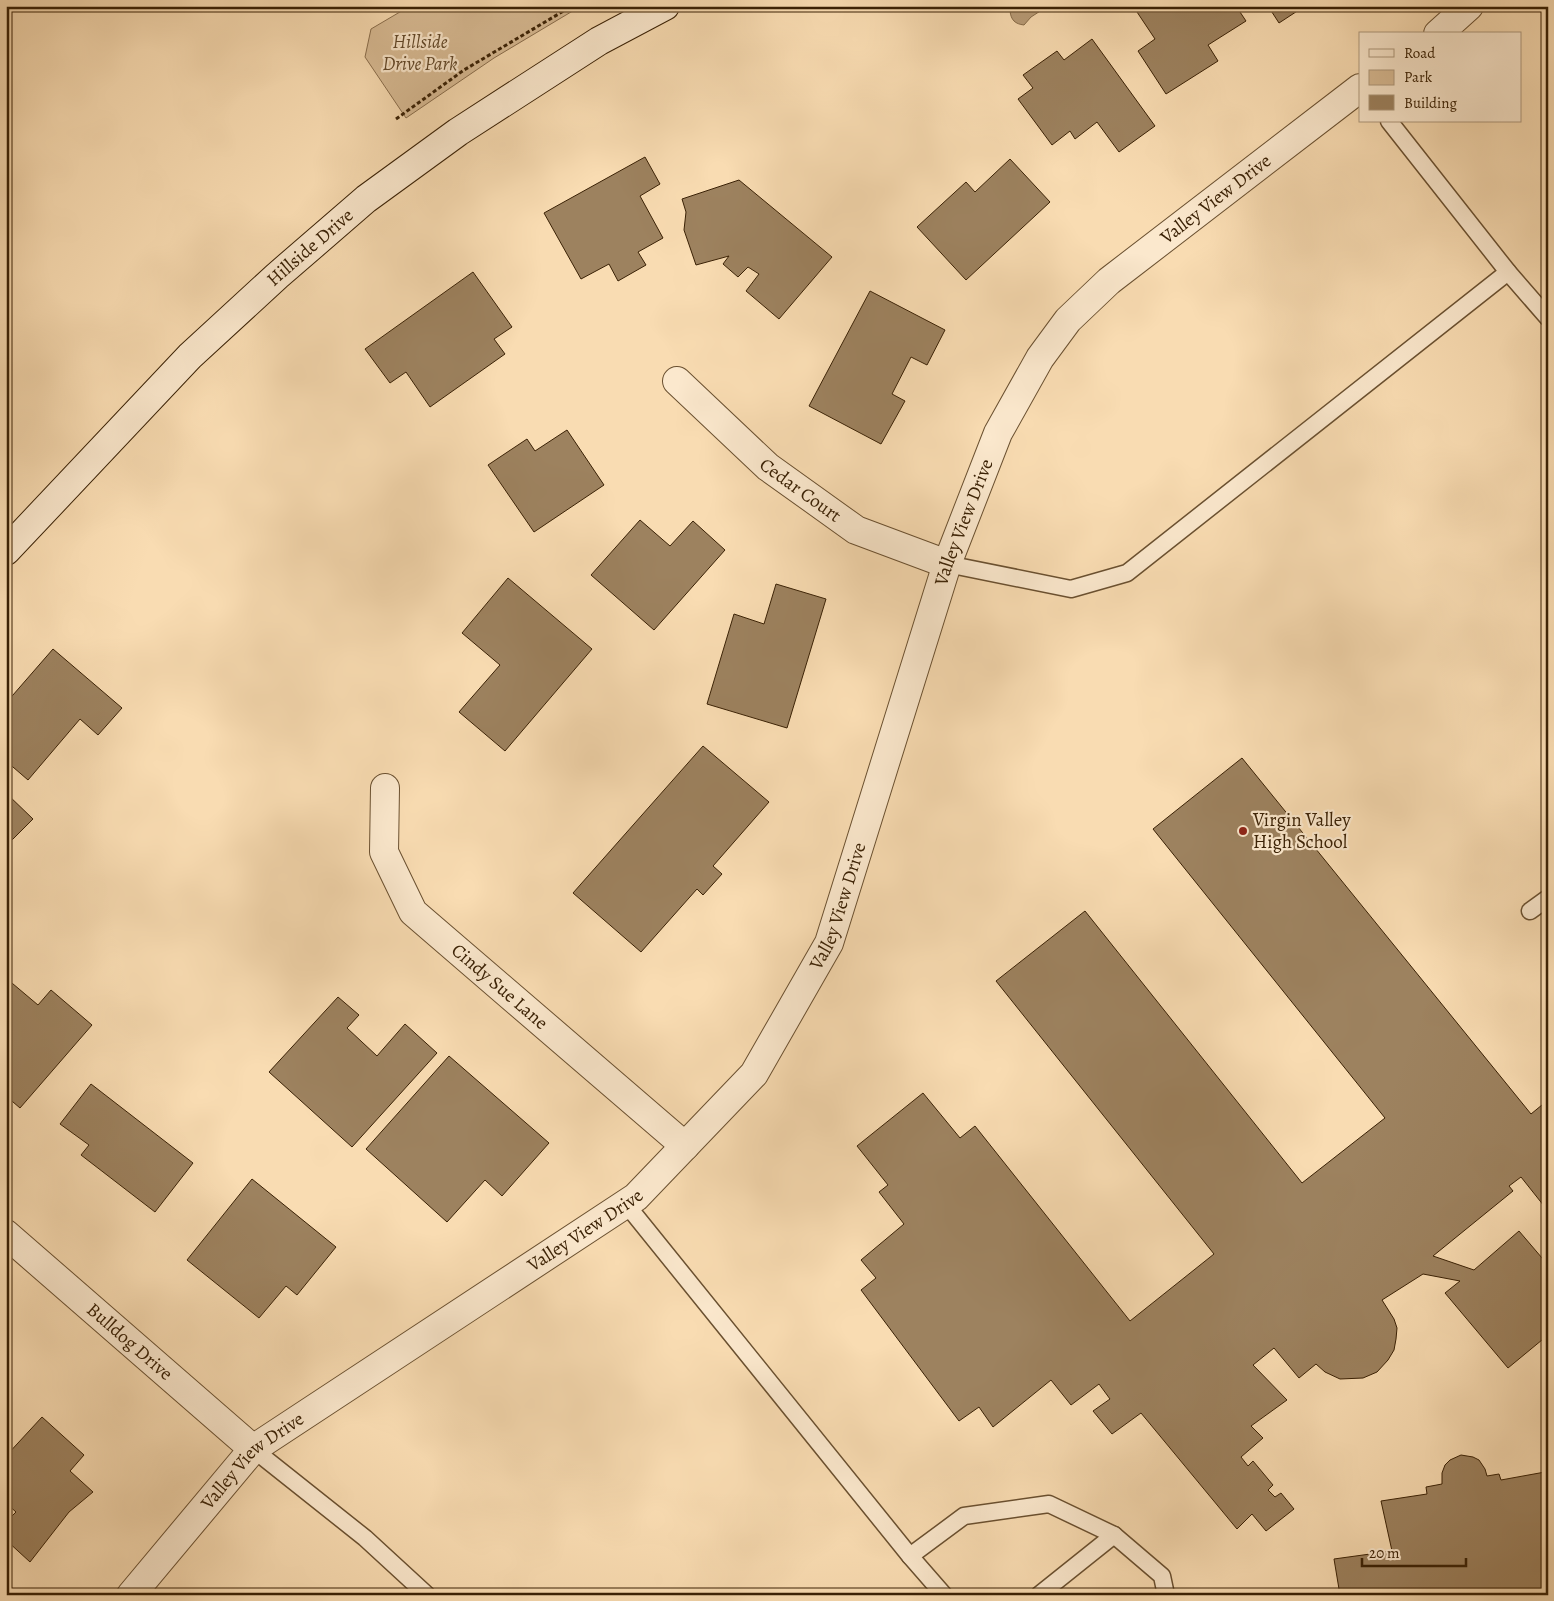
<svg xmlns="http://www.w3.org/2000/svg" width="1554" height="1601" font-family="Alegreya,serif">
<rect width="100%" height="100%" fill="#f9dcb2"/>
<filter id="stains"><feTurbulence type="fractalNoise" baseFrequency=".004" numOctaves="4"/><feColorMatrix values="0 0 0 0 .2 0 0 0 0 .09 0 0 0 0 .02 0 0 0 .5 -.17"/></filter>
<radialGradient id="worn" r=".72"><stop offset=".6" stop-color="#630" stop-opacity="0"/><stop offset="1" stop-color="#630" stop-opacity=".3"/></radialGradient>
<path fill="#d9bc95" stroke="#8a6e4d" d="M 410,6 L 581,6 L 494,58 L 406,118 L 365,57 L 371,29 Z"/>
<path fill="#b89c77" stroke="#866b49" d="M 1015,6 L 1048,6 L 1031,17 L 1024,25 C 1015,24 1011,20 1010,11 Z"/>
<g fill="#9d825f" stroke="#3a2105">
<path d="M 1133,6 L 1236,6 L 1246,21 L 1208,45 L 1218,61 L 1166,94 L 1138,51 L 1155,39 Z"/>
<path d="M 1268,6 L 1305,6 L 1279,23 Z"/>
<path d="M 1092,39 L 1155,126 L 1119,152 L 1097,122 L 1075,139 L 1070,131 L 1052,145 L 1018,99 L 1033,88 L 1023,75 L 1057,51 L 1064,60 Z"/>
<path d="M 645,157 L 660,184 L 640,196 L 663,238 L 638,252 L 646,265 L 618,281 L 609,264 L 581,279 L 544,213 Z"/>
<path d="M 1010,159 L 1050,202 L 966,280 L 917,227 L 966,182 L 975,192 Z"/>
<path d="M 739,180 L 832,257 L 779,319 L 746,291 L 759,274 L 748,267 L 738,277 L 723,264 L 729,256 L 696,265 L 684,230 L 686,212 L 682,199 Z"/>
<path d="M 473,272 L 512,327 L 494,339 L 505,354 L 430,407 L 406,372 L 390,383 L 365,349 Z"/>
<path d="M 870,291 L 945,330 L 927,365 L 911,357 L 892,394 L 905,401 L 881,444 L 809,406 Z"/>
<path d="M 567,430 L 604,485 L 534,532 L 488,465 L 527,439 L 535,451 Z"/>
<path d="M 640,520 L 670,546 L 693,521 L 725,550 L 654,630 L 591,575 Z"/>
<path d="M 508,578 L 592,649 L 505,751 L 459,712 L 500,665 L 462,633 Z"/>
<path d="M 776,584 L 826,599 L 787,728 L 707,704 L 734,614 L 764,624 Z"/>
<path d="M 53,649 L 122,708 L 98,735 L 80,719 L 28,780 L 6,761 L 6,703 Z"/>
<path d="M 703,746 L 769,802 L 713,866 L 722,874 L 703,895 L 697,889 L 641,952 L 573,893 Z"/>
<path d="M 1242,758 L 1531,1114 L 1548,1100 L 1548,1211 L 1521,1177 L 1509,1186 L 1513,1191 L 1433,1256 L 1474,1270 L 1519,1231 L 1548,1265 L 1548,1335 L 1508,1368 L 1445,1293 L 1460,1281 L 1423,1274 L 1382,1300 L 1394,1319 L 1397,1328 L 1396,1339 L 1394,1350 L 1388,1360 L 1377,1372 L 1363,1378 L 1340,1379 L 1325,1372 L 1316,1364 L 1299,1378 L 1274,1348 L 1253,1365 L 1287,1400 L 1251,1426 L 1263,1438 L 1241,1457 L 1248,1466 L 1253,1461 L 1273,1485 L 1268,1490 L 1275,1497 L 1281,1493 L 1294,1509 L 1266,1531 L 1252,1514 L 1237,1529 L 1141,1413 L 1112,1434 L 1093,1411 L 1110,1399 L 1099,1384 L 1071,1405 L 1051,1380 L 993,1427 L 979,1407 L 959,1421 L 861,1290 L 876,1278 L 861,1260 L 904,1224 L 879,1192 L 888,1185 L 857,1146 L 923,1093 L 960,1138 L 975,1126 L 1130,1321 L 1214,1254 L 996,981 L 1085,911 L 1302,1183 L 1385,1118 L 1153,829 Z"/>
<path d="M 6,793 L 33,819 L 6,846 Z"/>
<path d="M 6,978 L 38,1005 L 51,990 L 92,1025 L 20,1108 L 6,1096 Z"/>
<path d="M 338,997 L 359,1015 L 347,1028 L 377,1056 L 405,1024 L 437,1053 L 352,1147 L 269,1072 Z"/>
<path d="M 449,1056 L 549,1143 L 502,1196 L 485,1180 L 447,1222 L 366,1149 Z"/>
<path d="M 91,1084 L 193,1163 L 155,1212 L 81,1155 L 89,1145 L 60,1124 Z"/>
<path d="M 252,1179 L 336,1247 L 297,1295 L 286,1286 L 259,1318 L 187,1260 Z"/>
<path d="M 42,1417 L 84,1455 L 70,1471 L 93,1492 L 69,1512 L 30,1562 L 6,1540 L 6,1522 L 16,1512 L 6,1503 L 6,1456 Z"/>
<path d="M 1461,1455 L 1473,1457 L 1479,1460 L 1485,1469 L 1487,1476 L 1499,1474 L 1501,1480 L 1545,1472 L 1548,1486 L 1548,1595 L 1340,1595 L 1334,1559 L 1392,1551 L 1381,1501 L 1427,1494 L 1426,1487 L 1442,1484 L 1442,1473 L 1445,1465 L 1450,1460 Z"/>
</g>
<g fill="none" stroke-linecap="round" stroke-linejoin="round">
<g stroke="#6a5030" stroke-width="19">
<g id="service">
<path d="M 1389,121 L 1508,272 L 1548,318"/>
<path d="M 947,564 L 1071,589 L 1127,573 L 1508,272"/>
<path d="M 1530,911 L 1548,898"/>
<path d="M 626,1204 L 910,1556 L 944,1595"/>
<path d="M 253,1449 L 365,1538 L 427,1595"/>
<path d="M 910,1556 L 964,1516 L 1049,1504 L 1114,1535 L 1162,1576 L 1166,1595"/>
<path d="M 1039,1595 L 1114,1535"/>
</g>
</g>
<g stroke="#6a5030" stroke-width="30">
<g id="minor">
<path d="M 1438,34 L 1469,6"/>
<path id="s1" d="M 677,381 L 768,467 L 856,530 L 947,564"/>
<path id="s2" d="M 385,788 L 384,852 L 413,912 L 685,1146"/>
<path id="s3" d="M 6,1234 L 253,1449"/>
<path id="s4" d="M 131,1595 L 253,1449 L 636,1197 L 754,1074 L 829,943 L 947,564 L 998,433 L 1040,358 L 1068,320 L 1109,281 L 1360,88"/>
</g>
</g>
<g stroke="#3a2105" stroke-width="30">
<g id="secondary">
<path id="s5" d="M 6,551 L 190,356 L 277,276 L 366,199 L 458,132 L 599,41 L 665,6"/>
</g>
</g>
<path stroke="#3a2105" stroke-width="3" stroke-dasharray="4 2.5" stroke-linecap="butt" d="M 396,119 L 464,70 L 572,6"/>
<use href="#service" stroke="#fbe8cd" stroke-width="16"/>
<use href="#minor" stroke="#fbe8cd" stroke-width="28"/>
<use href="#secondary" stroke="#fbe8cd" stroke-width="28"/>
</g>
<circle fill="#8f2418" stroke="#fbe8cd" stroke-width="2" cx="1243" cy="831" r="5"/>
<g text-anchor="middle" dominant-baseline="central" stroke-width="4.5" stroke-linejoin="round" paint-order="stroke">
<g font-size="19" font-style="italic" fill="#624829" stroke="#fbe8cd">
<text x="420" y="42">Hillside<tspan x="420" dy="22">Drive Park</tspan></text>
</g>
<g font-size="19" fill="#3a2105" stroke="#fbe8cd">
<text stroke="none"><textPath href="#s4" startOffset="1832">Valley View Drive</textPath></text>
<text stroke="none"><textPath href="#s5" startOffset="430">Hillside Drive</textPath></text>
<text stroke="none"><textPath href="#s1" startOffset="165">Cedar Court</textPath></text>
<text stroke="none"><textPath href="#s4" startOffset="1412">Valley View Drive</textPath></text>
<text stroke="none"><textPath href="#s4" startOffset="1008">Valley View Drive</textPath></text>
<text stroke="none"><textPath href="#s2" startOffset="245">Cindy Sue Lane</textPath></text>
<text stroke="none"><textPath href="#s4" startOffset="588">Valley View Drive</textPath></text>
<text stroke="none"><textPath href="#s3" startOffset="164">Bulldog Drive</textPath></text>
<text stroke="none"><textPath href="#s4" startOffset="182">Valley View Drive</textPath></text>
</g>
<g font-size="19" fill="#3a2105" stroke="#fbe8cd" text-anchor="start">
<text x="1253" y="820">Virgin Valley<tspan x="1253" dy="22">High School</tspan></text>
</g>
</g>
<rect width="1554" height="1601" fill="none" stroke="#f9dcb2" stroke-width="25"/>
<rect x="8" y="8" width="1539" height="1586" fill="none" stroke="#3a2105" stroke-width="2.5"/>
<rect x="12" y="12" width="1529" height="1576" fill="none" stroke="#3a2105"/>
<rect x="1359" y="32" width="162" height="90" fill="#fbe8cd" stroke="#ae987d"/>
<rect x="1369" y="49" width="25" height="8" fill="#fbe8cd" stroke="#ae987d"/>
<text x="1404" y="58" font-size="15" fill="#3a2105">Road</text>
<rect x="1369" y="70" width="25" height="15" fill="#d9bc95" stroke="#ae987d"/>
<text x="1404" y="82" font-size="15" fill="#3a2105">Park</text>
<rect x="1369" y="95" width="25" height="15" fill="#9d825f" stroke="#ae987d"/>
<text x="1404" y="108" font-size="15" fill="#3a2105">Building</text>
<path d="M1362 1558v8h104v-8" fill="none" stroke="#3a2105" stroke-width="2.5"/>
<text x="1369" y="1558" font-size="15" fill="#3a2105" stroke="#fbe8cd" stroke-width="4" paint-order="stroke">20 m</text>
<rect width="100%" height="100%" filter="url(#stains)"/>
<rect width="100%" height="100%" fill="url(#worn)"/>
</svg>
